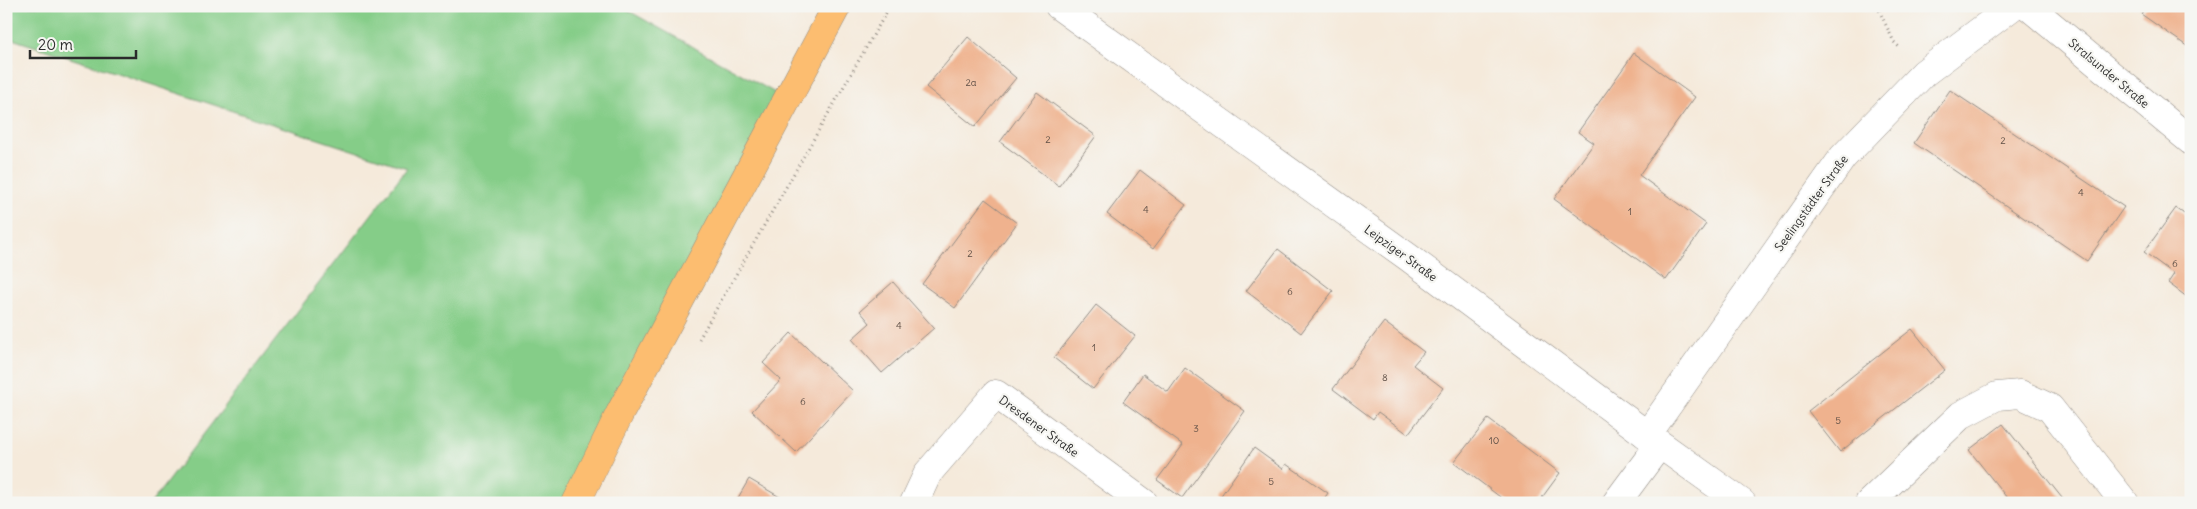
<svg xmlns="http://www.w3.org/2000/svg" width="2197" height="509" font-family="Delius,sans-serif">
<rect width="100%" height="100%" fill="#f6f6f2"/>
<filter id="ink" filterUnits="userSpaceOnUse"><feTurbulence type="fractalNoise" baseFrequency=".02" numOctaves="2"/><feDisplacementMap in="SourceGraphic" scale="10" xChannelSelector="R" yChannelSelector="G"/><feConvolveMatrix kernelMatrix="1 2 1 2 8 2 1 2 1" color-interpolation-filters="sRGB"/></filter>
<filter id="wash" filterUnits="userSpaceOnUse"><feTurbulence type="fractalNoise" baseFrequency=".0096" numOctaves="4" result="noise"/><feDisplacementMap in="SourceGraphic" scale="20" xChannelSelector="R" yChannelSelector="G"/><feGaussianBlur stdDeviation="1.12" result="paint"/><feColorMatrix in="noise" values="0 0 0 0 0 0 0 0 0 0 0 0 0 0 0 0 0 1.4 0 .05"/><feComposite in="paint" operator="in"/></filter>
<g filter="url(#wash)">
<rect width="100%" height="100%" fill="#f5eadb"/>
<path fill="#85cd88" stroke="#587c5a" d="M 6,6 L 620,6 L 786,99 L 580,503 L 151,503 L 407,168 L 6,37 Z"/>
<g id="blocks">
<g fill="#efb28e">
<path d="M 2147,6 L 2191,6 L 2191,49 L 2141,14 Z"/>
<path d="M 968,37 L 1016,78 L 975,127 L 926,87 Z"/>
<path d="M 1634,53 L 1695,97 L 1639,175 L 1706,224 L 1666,280 L 1554,199 L 1594,143 L 1578,132 Z"/>
<path d="M 1950,90 L 2124,207 L 2087,261 L 1914,143 Z"/>
<path d="M 1037,92 L 1096,136 L 1059,186 L 1000,142 Z"/>
<path d="M 1140,170 L 1186,205 L 1153,249 L 1107,214 Z"/>
<path d="M 985,199 L 1017,223 L 955,308 L 922,284 Z"/>
<path d="M 2176,208 L 2191,219 L 2191,300 L 2168,283 L 2174,274 L 2144,252 Z"/>
<path d="M 1278,249 L 1333,291 L 1301,333 L 1246,291 Z"/>
<path d="M 893,282 L 934,328 L 882,373 L 852,339 L 870,323 L 860,311 Z"/>
<path d="M 1096,305 L 1135,336 L 1093,389 L 1054,358 Z"/>
<path d="M 1384,322 L 1424,352 L 1413,365 L 1443,388 L 1408,434 L 1378,412 L 1373,419 L 1333,389 Z"/>
<path d="M 1912,329 L 1945,370 L 1840,452 L 1808,411 Z"/>
<path d="M 791,333 L 853,391 L 796,452 L 752,411 L 781,380 L 763,363 Z"/>
<path d="M 1185,368 L 1245,411 L 1182,498 L 1157,480 L 1183,445 L 1123,402 L 1143,374 L 1168,392 Z"/>
<path d="M 1488,419 L 1560,473 L 1538,503 L 1508,503 L 1454,462 Z"/>
<path d="M 2003,424 L 2066,503 L 2011,503 L 1969,450 Z"/>
<path d="M 1254,448 L 1283,469 L 1286,464 L 1328,493 L 1321,503 L 1228,503 L 1220,497 Z"/>
<path d="M 749,479 L 790,503 L 735,503 Z"/>
</g>
</g>
</g>
<g filter="url(#ink)">
<use href="#blocks" fill-opacity="0" stroke="#908a83" stroke-width="1"/>
<g fill="none" stroke-linecap="round" stroke-linejoin="round">
<g stroke="#908a83" stroke-width="29">
<g id="minor">
<path d="M 1059,6 L 1408,257 L 1647,435 L 1742,503"/>
<path d="M 2028,6 L 2191,141"/>
<path d="M 1647,435 L 1843,157 L 1924,73 L 2013,6"/>
<path d="M 914,503 L 928,473 L 996,394 L 1144,503"/>
<path d="M 1616,503 L 1659,445"/>
<path d="M 1869,503 L 1961,415 L 1997,396 L 2020,394 L 2050,408 L 2125,503"/>
</g>
</g>
<g stroke="#908a83" stroke-width="29">
<path id="major" d="M 576,503 L 620,413 L 837,6"/>
</g>
<g stroke="#908a83" stroke-width="3" stroke-dasharray="1 4" stroke-linecap="butt">
<path d="M 1877,6 L 1894,42 L 1901,49"/>
<path d="M 699,339 L 890,6"/>
</g>
<use href="#minor" stroke="#fff" stroke-width="28"/>
<use href="#major" stroke="#fcbd6f" stroke-width="28"/>
</g>
</g>
<g text-anchor="middle" dominant-baseline="central" stroke-width="4.5" stroke-linejoin="round" paint-order="stroke">
<g font-size="10" fill="#5c4d44">
<text x="971" y="82">2a</text>
<text x="1048" y="139">2</text>
<text x="2003" y="140">2</text>
<text x="2081" y="192">4</text>
<text x="1146" y="209">4</text>
<text x="1630" y="211">1</text>
<text x="970" y="253">2</text>
<text x="2175" y="263">6</text>
<text x="1290" y="291">6</text>
<text x="899" y="325">4</text>
<text x="1094" y="347">1</text>
<text x="1385" y="377">8</text>
<text x="803" y="401">6</text>
<text x="1838" y="420">5</text>
<text x="1196" y="428">3</text>
<text x="1494" y="440">10</text>
<text x="1271" y="481">5</text>
</g>
<g font-size="12" fill="#2b2b2b" stroke="#f6f6f2">
<text transform="translate(2109 73) rotate(40)">Stralsunder Straße</text>
<text transform="translate(1811 203) rotate(-54)">Seelingstädter Straße</text>
<text transform="translate(1401 253) rotate(36)">Leipziger Straße</text>
<text transform="translate(1039 426) rotate(36)">Dresdener Straße</text>
</g>
</g>
<rect width="2197" height="509" fill="none" stroke="#f6f6f2" stroke-width="25"/>
<path d="M30 50v8h106v-8" fill="none" stroke="#2b2b2b" stroke-width="2.5"/>
<text x="38" y="50" font-size="15" fill="#2b2b2b" stroke="#f6f6f2" stroke-width="4" paint-order="stroke">20 m</text>
</svg>
